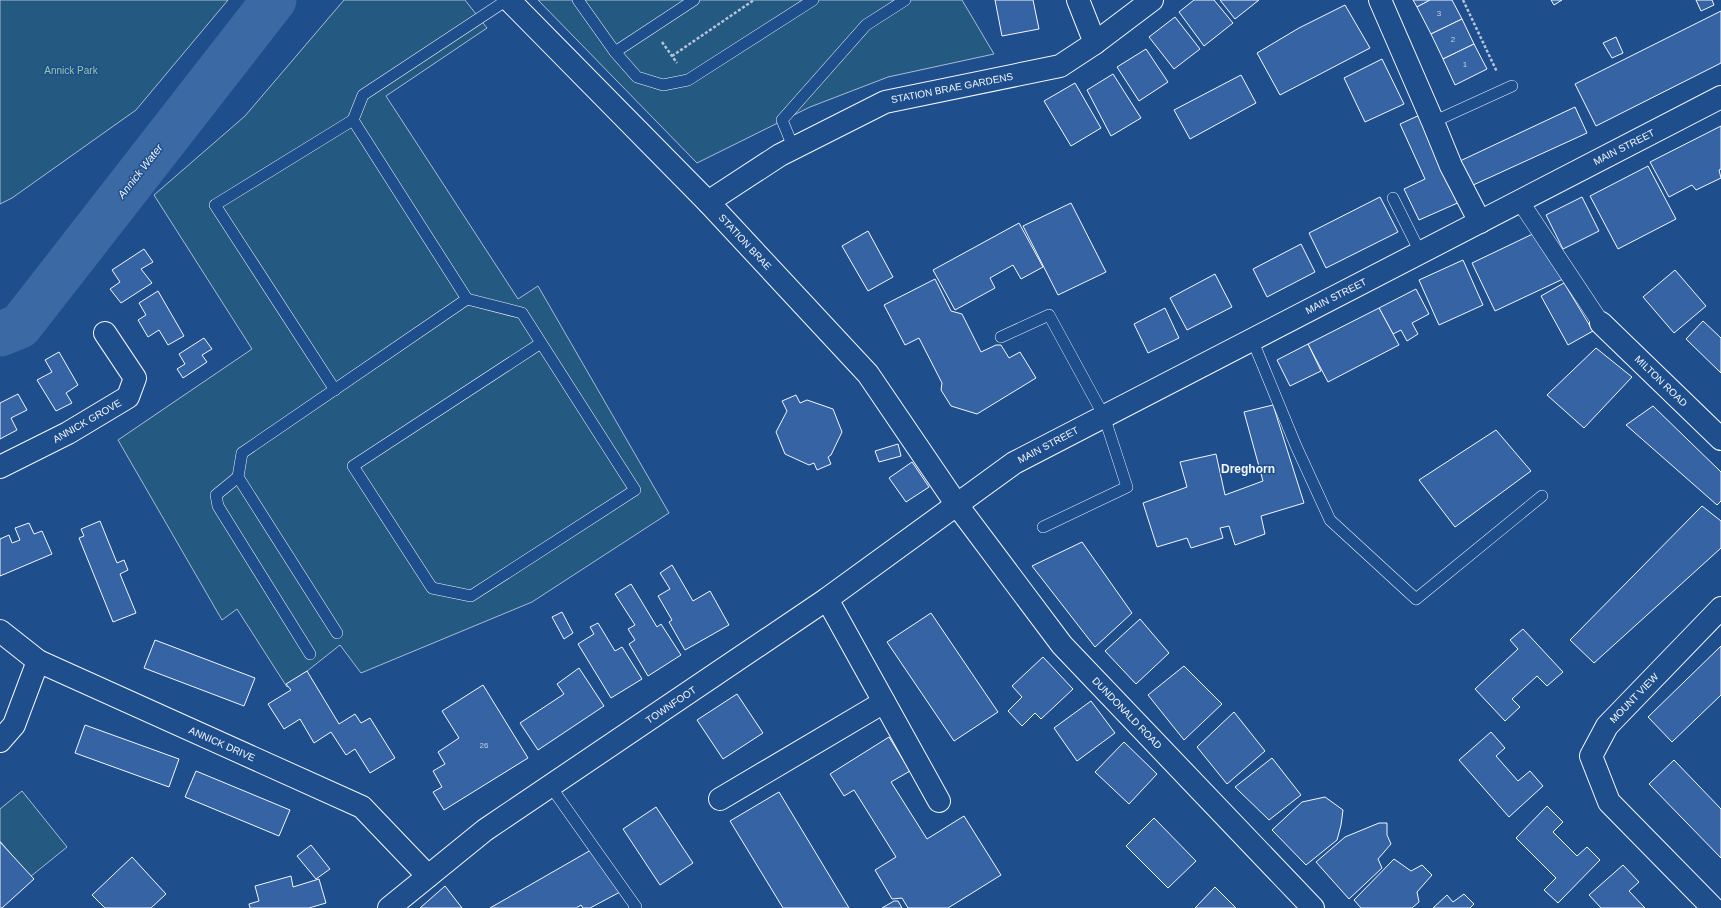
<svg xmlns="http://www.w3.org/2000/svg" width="1721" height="908" font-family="Helvetica,sans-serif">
<rect width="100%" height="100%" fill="#1f4e8c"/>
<g fill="#245a82" stroke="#a8bbd7">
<path d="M 0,0 L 228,0 L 136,110 L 12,198 L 0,204 Z"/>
<path d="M 344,0 L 465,0 L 487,28 L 386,96 L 518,299 L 538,286 L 669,513 L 532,602 L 361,673 L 340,645 L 287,687 L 237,609 L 222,620 L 118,440 L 252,349 L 154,195 L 245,116 Z"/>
<path d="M 538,0 L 962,0 L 994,54 L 888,77 L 810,107 L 697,163 Z"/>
<path d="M 22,791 L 67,847 L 30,877 L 0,841 L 0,809 Z"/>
</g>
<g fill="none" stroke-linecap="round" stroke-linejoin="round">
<path stroke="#3b69a3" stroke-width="45" d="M 0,334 L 20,326 L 274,0"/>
</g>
<g fill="#3563a3" stroke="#f2f6ff">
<path d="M 995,0 L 1033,0 L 1039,29 L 1002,36 Z"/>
<path d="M 1194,0 L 1214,0 L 1233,23 L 1204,46 L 1179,12 Z"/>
<path d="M 1220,0 L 1259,0 L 1235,19 Z"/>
<path d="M 1413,0 L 1430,0 L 1417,7 Z"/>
<path d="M 1430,0 L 1452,0 L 1462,19 L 1431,34 L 1417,7 Z"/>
<path d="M 1551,0 L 1562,0 L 1554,5 Z"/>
<path d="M 1696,0 L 1712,0 L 1714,5 L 1701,11 Z"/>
<path d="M 1345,5 L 1370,48 L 1280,95 L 1257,53 L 1299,28 Z"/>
<path d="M 1721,11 L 1721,63 L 1596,126 L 1575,84 Z"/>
<path d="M 1175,17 L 1200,49 L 1174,69 L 1149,37 Z"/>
<path d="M 1462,19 L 1474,44 L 1443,59 L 1431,34 Z"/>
<path d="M 1616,37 L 1623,53 L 1612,58 L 1603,43 Z"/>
<path d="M 1474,44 L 1487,69 L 1455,85 L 1443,59 Z"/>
<path d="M 1146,49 L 1168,82 L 1139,101 L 1117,67 Z"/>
<path d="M 1382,59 L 1404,104 L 1365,122 L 1344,78 Z"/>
<path d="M 1113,74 L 1141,118 L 1111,136 L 1087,90 Z"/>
<path d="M 1241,75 L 1256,103 L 1190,139 L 1174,110 Z"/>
<path d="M 1075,83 L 1101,128 L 1071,146 L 1044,101 Z"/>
<path d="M 1575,107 L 1587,133 L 1471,186 L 1460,161 Z"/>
<path d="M 1422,114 L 1462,201 L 1419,220 L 1404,189 L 1425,179 L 1400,124 Z"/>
<path d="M 1721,126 L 1721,169 L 1719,170 L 1721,178 L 1696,190 L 1692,185 L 1669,197 L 1650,162 Z"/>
<path d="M 1648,166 L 1676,219 L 1618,249 L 1590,196 Z"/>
<path d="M 1380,197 L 1398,232 L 1326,268 L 1309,233 Z"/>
<path d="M 1582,197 L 1599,231 L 1563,249 L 1546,215 Z"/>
<path d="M 1071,203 L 1106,272 L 1058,295 L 1023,226 Z"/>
<path d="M 1019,223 L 1043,267 L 1021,279 L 1013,265 L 990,278 L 995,288 L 955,310 L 933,270 Z"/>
<path d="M 868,231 L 893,277 L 868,291 L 842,246 Z"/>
<path d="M 1539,231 L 1563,279 L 1495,311 L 1472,263 Z"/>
<path d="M 1301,244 L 1315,272 L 1267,297 L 1253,269 Z"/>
<path d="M 144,249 L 153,262 L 141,269 L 152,283 L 121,303 L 110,289 L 120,282 L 112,270 Z"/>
<path d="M 1463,260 L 1483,305 L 1439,325 L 1419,280 Z"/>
<path d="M 1675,270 L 1706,306 L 1674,333 L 1643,297 Z"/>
<path d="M 1215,274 L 1232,307 L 1187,330 L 1170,298 Z"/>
<path d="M 935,279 L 951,311 L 962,314 L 981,352 L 996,345 L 1001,345 L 1009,358 L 1020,352 L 1036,378 L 977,414 L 951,406 L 941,390 L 942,383 L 919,338 L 905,345 L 884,305 Z"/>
<path d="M 1564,283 L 1593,331 L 1568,345 L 1541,296 Z"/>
<path d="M 1416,289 L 1429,314 L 1412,323 L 1418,334 L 1407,341 L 1401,330 L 1393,334 L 1379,308 Z"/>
<path d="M 158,291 L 184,336 L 168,345 L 159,330 L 148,337 L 138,320 L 146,315 L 139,303 Z"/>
<path d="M 1165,308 L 1179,338 L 1148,353 L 1134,324 Z"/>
<path d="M 1379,308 L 1399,345 L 1328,382 L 1308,344 Z"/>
<path d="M 1703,321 L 1721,338 L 1721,373 L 1686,339 Z"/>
<path d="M 204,338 L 212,349 L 202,355 L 207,362 L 183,378 L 177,369 L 185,364 L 179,354 Z"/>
<path d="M 1308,344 L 1321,371 L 1290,386 L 1277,360 Z"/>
<path d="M 1596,348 L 1632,377 L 1584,428 L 1547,395 Z"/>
<path d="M 59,352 L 78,385 L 66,393 L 72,403 L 56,411 L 37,380 L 52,372 L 45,360 Z"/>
<path d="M 18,394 L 27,410 L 11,418 L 17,430 L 0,439 L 0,403 Z"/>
<path d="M 796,395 L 800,403 L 807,400 L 833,409 L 842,432 L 831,455 L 828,457 L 831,464 L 817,470 L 814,463 L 809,465 L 785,454 L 776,432 L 787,411 L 782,401 Z"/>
<path d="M 1273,405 L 1304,503 L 1261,516 L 1265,534 L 1235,545 L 1229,526 L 1220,528 L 1223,538 L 1191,548 L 1187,538 L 1157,547 L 1143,503 L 1187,487 L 1180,462 L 1216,454 L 1225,495 L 1263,481 L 1244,412 Z"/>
<path d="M 1653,406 L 1721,472 L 1721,501 L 1717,505 L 1626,425 Z"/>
<path d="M 1496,430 L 1531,471 L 1455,527 L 1419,480 Z"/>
<path d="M 898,444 L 901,456 L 879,462 L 875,451 Z"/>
<path d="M 912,462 L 929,487 L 906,502 L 889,478 Z"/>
<path d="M 1702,506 L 1721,521 L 1721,548 L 1594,663 L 1570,640 Z"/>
<path d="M 100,521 L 117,563 L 124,560 L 128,570 L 120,574 L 136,613 L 113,622 L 79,538 L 84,536 L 81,529 Z"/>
<path d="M 29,523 L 34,534 L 42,531 L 52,554 L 0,576 L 0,539 L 9,535 L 12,543 L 20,540 L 15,528 Z"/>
<path d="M 1082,542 L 1132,613 L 1095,647 L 1032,566 Z"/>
<path d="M 672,565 L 693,601 L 710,591 L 729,625 L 685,650 L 669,622 L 672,620 L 658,596 L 670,589 L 660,573 Z"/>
<path d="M 631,584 L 657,627 L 661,624 L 681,655 L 648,676 L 629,644 L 635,640 L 628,629 L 635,625 L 615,594 Z"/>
<path d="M 562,612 L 573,633 L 564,639 L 552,617 Z"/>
<path d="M 931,613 L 998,712 L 954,741 L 887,642 Z"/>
<path d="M 1140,619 L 1169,653 L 1136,684 L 1105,651 Z"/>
<path d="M 598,623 L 615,651 L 622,647 L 642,679 L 611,698 L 578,644 L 594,634 L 590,627 Z"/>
<path d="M 1523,629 L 1563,672 L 1547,686 L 1537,676 L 1512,699 L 1520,707 L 1505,721 L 1475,689 L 1518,649 L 1510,640 Z"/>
<path d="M 155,640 L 255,678 L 244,706 L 144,668 Z"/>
<path d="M 1721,646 L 1721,695 L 1672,742 L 1648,717 Z"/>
<path d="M 1043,657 L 1073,689 L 1041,719 L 1035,713 L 1022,726 L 1008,711 L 1022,697 L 1012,686 Z"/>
<path d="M 1184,666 L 1222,704 L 1184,740 L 1148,695 Z"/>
<path d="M 579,668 L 604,706 L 538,750 L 520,723 L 564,694 L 557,684 Z"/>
<path d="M 307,671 L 339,724 L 355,714 L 361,723 L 370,718 L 395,758 L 370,773 L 355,749 L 346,755 L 331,732 L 314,743 L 300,719 L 284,729 L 268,704 L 291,690 L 286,684 Z"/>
<path d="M 483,685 L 528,758 L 444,810 L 433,792 L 442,787 L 433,771 L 445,764 L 438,752 L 459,738 L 442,711 Z"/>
<path d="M 737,694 L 763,733 L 723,759 L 697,720 Z"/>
<path d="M 1091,701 L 1115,733 L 1077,761 L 1054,728 Z"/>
<path d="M 1234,712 L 1265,751 L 1227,784 L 1197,747 Z"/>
<path d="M 85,725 L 179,759 L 169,787 L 75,753 Z"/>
<path d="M 1491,732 L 1505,748 L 1496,756 L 1518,781 L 1530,771 L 1543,786 L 1509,817 L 1459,760 Z"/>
<path d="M 889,737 L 910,771 L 891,782 L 927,839 L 964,816 L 1001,875 L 948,908 L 908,908 L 902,898 L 892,899 L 875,870 L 896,857 L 854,790 L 844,796 L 830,774 Z"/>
<path d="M 1124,742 L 1157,774 L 1129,804 L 1095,772 Z"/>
<path d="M 1272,758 L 1301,795 L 1269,820 L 1235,787 Z"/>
<path d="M 1674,760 L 1721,809 L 1721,858 L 1649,784 Z"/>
<path d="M 196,771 L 290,810 L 279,836 L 185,797 Z"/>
<path d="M 779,792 L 849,908 L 783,908 L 730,821 Z"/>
<path d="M 1325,797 L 1343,810 L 1341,825 L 1337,840 L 1306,865 L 1272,830 L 1302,802 Z"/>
<path d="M 1547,806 L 1563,822 L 1553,832 L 1577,856 L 1587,847 L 1600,860 L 1558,903 L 1544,890 L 1556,878 L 1516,838 Z"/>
<path d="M 656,807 L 693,863 L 660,885 L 623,829 Z"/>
<path d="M 1154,818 L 1196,861 L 1168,888 L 1126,846 Z"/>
<path d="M 1379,823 L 1387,823 L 1387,835 L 1391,844 L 1378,859 L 1382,868 L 1349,899 L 1316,862 L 1345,837 Z"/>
<path d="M 0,842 L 34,879 L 2,908 L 0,908 Z"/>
<path d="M 311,845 L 330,869 L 316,879 L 297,856 Z"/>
<path d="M 591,850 L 620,892 L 590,908 L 583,908 L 581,905 L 576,908 L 490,908 Z"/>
<path d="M 132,857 L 166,894 L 151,908 L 105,908 L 92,895 Z"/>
<path d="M 1394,859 L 1411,871 L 1422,865 L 1432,875 L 1417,892 L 1419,902 L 1412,908 L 1361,908 L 1354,900 Z"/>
<path d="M 1623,865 L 1639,882 L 1629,891 L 1645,908 L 1601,908 L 1589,895 Z"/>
<path d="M 291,876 L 293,887 L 319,879 L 326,903 L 309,908 L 250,908 L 249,904 L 259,901 L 255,886 Z"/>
<path d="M 445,886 L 462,908 L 420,908 Z"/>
<path d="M 1215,887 L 1236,908 L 1195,908 Z"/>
<path d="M 1464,894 L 1474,904 L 1470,908 L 1433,908 L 1447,895 L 1453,902 Z"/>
<path d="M 894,901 L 898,901 L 902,908 L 882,908 Z"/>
</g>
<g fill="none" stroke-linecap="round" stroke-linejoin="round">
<g stroke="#f2f6ff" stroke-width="12">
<g id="service">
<path d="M 507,0 L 363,95 L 353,120 L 467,299 L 522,313 L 635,490 L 471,596 L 432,588 L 353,466 L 541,343"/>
<path d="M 578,0 L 615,52 L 637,77 L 663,85 L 688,80 L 813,0"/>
<path d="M 615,52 L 694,0"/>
<path d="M 1433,122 L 1512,86"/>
<path d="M 794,149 L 782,120 L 866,25 L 905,0"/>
<path d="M 1393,198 L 1420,252"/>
<path d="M 1001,337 L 1049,315 L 1104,416 L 1127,487 L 1043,527"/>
<path d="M 1252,339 L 1296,446 L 1330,520 L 1416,599 L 1542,496"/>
<path d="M 335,390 L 215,205 L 353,120"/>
<path d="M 238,477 L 216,495 L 218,506 L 310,654"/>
<path d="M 337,633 L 238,477 L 242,453 L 467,299"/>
<path d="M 551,787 L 636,907 L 634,908"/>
</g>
</g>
<g stroke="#f2f6ff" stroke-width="18">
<path id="pedestrian" d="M 1520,201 L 1601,323"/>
</g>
<g stroke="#f2f6ff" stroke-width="24">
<g id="minor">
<path d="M 509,0 L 708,202 L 868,374 L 957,505"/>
<path d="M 1078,0 L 1095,43"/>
<path d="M 1380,0 L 1433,122 L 1451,166 L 1480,222"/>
<path d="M 708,202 L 780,155 L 885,102 L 1060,66 L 1095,43 L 1152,0"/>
<path d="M 1601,323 L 1721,439"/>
<path d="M 0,467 L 68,433 L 128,397 L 135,378 L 105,333"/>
<path d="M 827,599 L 939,801"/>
<path d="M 0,631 L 38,661 L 362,807 L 428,876"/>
<path d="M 0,741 L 14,725 L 38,661"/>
<path d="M 720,799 L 884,702"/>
<path d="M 1713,908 L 1609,802 L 1591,756 L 1607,726 L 1721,608"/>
</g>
</g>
<g stroke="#f2f6ff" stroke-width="24">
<g id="secondary">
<path d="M 957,505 L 1062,645 L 1313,908"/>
<path d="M 389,908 L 485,830 L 827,599 L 1014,463 L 1721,97"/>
</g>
</g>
<g stroke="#b3c4dc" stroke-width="2.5" stroke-dasharray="3 2" stroke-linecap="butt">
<path d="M 1463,0 L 1497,72"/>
<path d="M 662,42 L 677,63"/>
<path d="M 672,56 L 754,0"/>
</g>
<use href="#service" stroke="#1f4e8c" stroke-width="11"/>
<use href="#pedestrian" stroke="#1f4e8c" stroke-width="17"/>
<use href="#minor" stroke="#1f4e8c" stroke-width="22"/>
<use href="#secondary" stroke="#1f4e8c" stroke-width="22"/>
</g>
<g text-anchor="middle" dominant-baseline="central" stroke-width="3" stroke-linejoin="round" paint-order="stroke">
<g font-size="8" fill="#c3d1e8">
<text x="1439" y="13">3</text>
<text x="1453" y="39">2</text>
<text x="1465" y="64">1</text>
<text x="484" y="745">26</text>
</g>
<g font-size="10" fill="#97c8a6" stroke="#1f4e8c">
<text x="71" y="70">Annick Park</text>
</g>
<g font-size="10" fill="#f2f6ff" stroke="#1f4e8c">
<text transform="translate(952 88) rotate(-11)">STATION BRAE GARDENS</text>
<text transform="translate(1624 147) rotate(-27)">MAIN STREET</text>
<text transform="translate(745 242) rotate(47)">STATION BRAE</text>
<text transform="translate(1336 296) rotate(-27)">MAIN STREET</text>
<text transform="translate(1661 381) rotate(44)">MILTON ROAD</text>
<text transform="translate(87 421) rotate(-30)">ANNICK GROVE</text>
<text transform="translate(1048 445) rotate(-28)">MAIN STREET</text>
<text transform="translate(1634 698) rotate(-46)">MOUNT VIEW</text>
<text transform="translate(671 705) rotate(-34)">TOWNFOOT</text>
<text transform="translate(1127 713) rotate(46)">DUNDONALD ROAD</text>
<text transform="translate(222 744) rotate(24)">ANNICK DRIVE</text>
</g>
<g font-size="11" font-style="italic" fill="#f2f6ff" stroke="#1f4e8c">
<text transform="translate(140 171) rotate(-52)">Annick Water</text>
</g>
<g font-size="12" font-weight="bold" fill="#f2f6ff" stroke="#1f4e8c">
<text x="1248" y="469">Dreghorn</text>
</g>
</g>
</svg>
